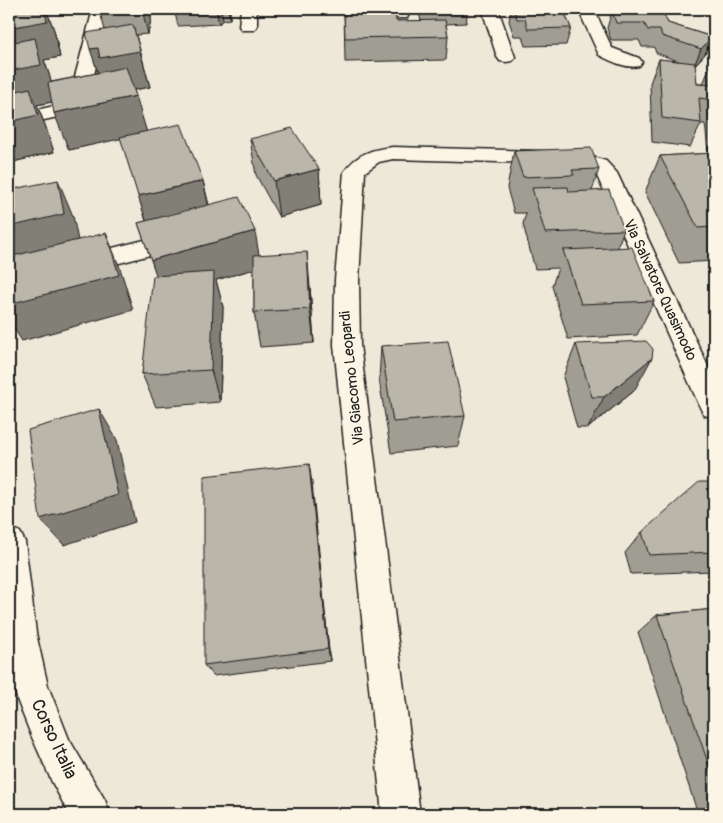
<svg xmlns="http://www.w3.org/2000/svg" width="723" height="823" font-family="Pangolin,sans-serif">
<rect width="100%" height="100%" fill="#eee8d9"/>
<filter id="ink" filterUnits="userSpaceOnUse"><feTurbulence type="fractalNoise" baseFrequency=".02" numOctaves="2"/><feDisplacementMap in="SourceGraphic" scale="10" xChannelSelector="R" yChannelSelector="G"/><feConvolveMatrix kernelMatrix="1 2 1 2 8 2 1 2 1" color-interpolation-filters="sRGB"/></filter>
<g filter="url(#ink)">
<g fill="none" stroke-linecap="round" stroke-linejoin="round">
<g stroke="#1c1c1c" stroke-width="3">
<g id="minor">
<path d="M 93,9 L 107,9 L 108,11 L 87,107 L 84,111 L 9,128 L 9,116 L 68,103 Z"/>
<path d="M 241,9 L 257,9 L 257,26 L 254,30 L 242,30 L 239,26 Z"/>
<path d="M 392,9 L 408,9 L 409,14 L 407,18 L 395,18 Z"/>
<path d="M 482,9 L 498,9 L 515,57 L 512,61 L 506,62 L 500,61 L 497,57 Z"/>
<path d="M 578,9 L 594,9 L 612,48 L 639,58 L 642,62 L 639,66 C 626,69 611,61 599,55 Z"/>
<path d="M 393,147 L 576,152 L 606,161 L 617,173 L 714,379 L 714,418 L 704,415 L 700,407 L 597,176 L 592,171 L 574,164 L 393,159 L 379,162 L 365,172 L 359,280 L 360,345 L 420,814 L 382,814 L 334,345 L 335,280 L 344,172 C 356,154 372,149 393,147 Z"/>
<path d="M 184,230 L 192,232 L 195,238 L 192,244 L 9,292 L 9,274 Z"/>
<path d="M 9,527 L 20,532 L 25,542 L 36,633 L 48,686 L 69,739 L 105,800 L 110,814 L 69,814 L 52,782 L 31,735 L 18,702 L 9,669 Z"/>
</g>
</g>
<use href="#minor" fill="#fcf5e5" fill-rule="evenodd"/>
</g>
<g fill="#a09d92" stroke="#1c1c1c">
<path d="M 9,9 L 46,9 L 54,30 L 60,57 L 44,60 L 49,74 L 51,82 L 97,73 L 105,30 L 99,9 L 153,9 L 148,34 L 136,35 L 150,87 L 134,90 L 146,131 L 203,181 L 209,205 L 259,255 L 310,287 L 314,343 L 260,347 L 254,312 L 254,269 L 216,280 L 223,307 L 220,402 L 156,407 L 142,374 L 157,276 L 138,223 L 146,221 L 121,138 L 69,150 L 52,102 L 37,105 L 45,125 L 54,152 L 9,163 Z"/>
<path d="M 174,9 L 230,9 L 230,19 L 223,20 L 219,24 L 178,26 Z"/>
<path d="M 344,9 L 396,21 L 421,21 L 418,9 L 468,9 L 466,23 L 446,24 L 448,36 L 446,60 L 345,62 Z"/>
<path d="M 511,9 L 563,9 L 571,28 L 566,45 L 525,46 L 522,36 L 514,36 L 509,21 Z"/>
<path d="M 626,9 L 661,9 L 668,23 L 712,37 L 705,54 L 695,65 L 697,84 L 703,84 L 711,64 L 714,65 L 714,152 L 708,151 L 705,124 L 701,124 L 690,147 L 652,142 L 650,83 L 659,59 L 681,62 L 656,53 L 654,47 L 642,47 L 639,40 L 611,40 L 607,28 L 612,11 L 627,11 Z"/>
<path d="M 250,139 L 319,169 L 321,205 L 279,217 L 256,175 Z"/>
<path d="M 514,151 L 599,169 L 592,191 L 624,230 L 617,248 L 654,301 L 637,335 L 568,339 L 552,286 L 558,268 L 535,269 L 523,224 L 526,213 L 514,213 L 507,188 Z"/>
<path d="M 714,153 L 714,261 L 679,263 L 645,192 L 660,156 Z"/>
<path d="M 576,344 L 634,391 L 588,428 L 577,428 L 563,377 Z"/>
<path d="M 381,346 L 465,416 L 458,446 L 391,453 L 379,379 Z"/>
<path d="M 309,464 L 330,661 L 213,676 L 204,665 Z"/>
<path d="M 714,482 L 714,571 L 631,574 L 625,553 L 642,532 Z"/>
<path d="M 714,609 L 714,814 L 698,814 L 638,632 L 657,615 Z"/>
</g>
<g fill="#827f77" stroke="#1c1c1c">
<path d="M 44,9 L 46,9 L 54,30 L 60,57 L 44,60 L 49,74 L 56,101 L 37,105 L 45,125 L 54,152 L 9,163 L 9,28 Z"/>
<path d="M 142,9 L 153,9 L 148,34 Z"/>
<path d="M 216,9 L 221,9 L 223,20 L 219,24 Z"/>
<path d="M 228,9 L 230,9 L 230,19 Z"/>
<path d="M 712,37 L 705,54 L 694,66 L 701,49 Z"/>
<path d="M 98,48 L 140,51 L 150,87 L 112,94 L 102,85 L 90,49 Z"/>
<path d="M 136,96 L 147,133 L 69,150 L 54,113 Z"/>
<path d="M 319,169 L 321,205 L 279,217 L 274,181 Z"/>
<path d="M 58,180 L 73,216 L 80,250 L 16,265 L 9,253 L 9,227 Z"/>
<path d="M 203,181 L 211,217 L 150,232 L 138,196 Z"/>
<path d="M 255,231 L 261,267 L 216,280 L 223,307 L 220,402 L 211,370 L 163,295 L 151,260 Z"/>
<path d="M 106,233 L 120,268 L 133,310 L 22,341 L 9,321 L 9,304 Z"/>
<path d="M 307,252 L 310,287 L 314,343 L 310,309 Z"/>
<path d="M 652,358 L 634,391 L 588,428 L 604,397 Z"/>
<path d="M 99,409 L 117,440 L 135,522 L 64,545 L 40,519 Z"/>
<path d="M 309,464 L 312,483 L 330,661 L 328,649 Z"/>
</g>
<g fill="#bab6aa" stroke="#1c1c1c">
<path d="M 9,9 L 44,9 L 47,21 L 9,28 Z"/>
<path d="M 344,9 L 395,9 L 396,21 L 445,20 L 448,36 L 345,38 Z"/>
<path d="M 514,9 L 563,9 L 571,28 L 528,29 L 525,19 L 517,19 Z"/>
<path d="M 638,9 L 661,9 L 668,23 L 712,37 L 701,49 L 662,36 L 660,30 L 648,30 L 644,23 L 616,23 L 612,11 L 639,12 Z"/>
<path d="M 133,25 L 140,51 L 100,58 L 98,48 L 90,49 L 86,33 Z"/>
<path d="M 35,38 L 41,65 L 9,71 L 9,43 Z"/>
<path d="M 659,59 L 695,63 L 697,84 L 714,85 L 711,64 L 714,65 L 714,100 L 699,98 L 701,123 L 662,118 Z"/>
<path d="M 126,67 L 136,96 L 54,113 L 48,83 Z"/>
<path d="M 30,88 L 38,115 L 9,122 L 9,93 Z"/>
<path d="M 181,124 L 203,181 L 138,196 L 120,137 Z"/>
<path d="M 292,128 L 319,169 L 274,181 L 250,139 Z"/>
<path d="M 591,148 L 599,169 L 572,170 L 574,175 L 523,177 L 514,151 Z"/>
<path d="M 714,153 L 714,227 L 698,228 L 660,156 Z"/>
<path d="M 58,180 L 64,214 L 9,227 L 9,190 Z"/>
<path d="M 568,187 L 569,192 L 609,190 L 624,230 L 545,233 L 532,188 Z"/>
<path d="M 239,197 L 255,231 L 151,260 L 138,223 Z"/>
<path d="M 106,233 L 119,275 L 9,304 L 9,257 Z"/>
<path d="M 632,247 L 654,301 L 581,304 L 563,250 Z"/>
<path d="M 307,252 L 310,309 L 254,312 L 254,255 Z"/>
<path d="M 214,272 L 211,370 L 142,374 L 153,276 Z"/>
<path d="M 448,341 L 465,416 L 393,422 L 381,346 Z"/>
<path d="M 646,341 L 653,349 L 652,358 L 604,397 L 592,397 L 576,344 Z"/>
<path d="M 99,409 L 118,495 L 40,519 L 28,430 Z"/>
<path d="M 309,464 L 328,649 L 204,665 L 204,476 Z"/>
<path d="M 699,482 L 714,482 L 714,552 L 649,555 L 642,532 Z"/>
<path d="M 714,609 L 714,780 L 657,615 Z"/>
</g>
</g>
<g text-anchor="middle" dominant-baseline="central" stroke-width="4" stroke-linejoin="round" paint-order="stroke">
<g font-size="15" fill="#1c1c1c" stroke="#fcf5e5">
<text transform="translate(660 290) rotate(65)">Via Salvatore Quasimodo</text>
<text transform="translate(352 378) rotate(-96)">Via Giacomo Leopardi</text>
</g>
<g font-size="18" fill="#1c1c1c" stroke="#fcf5e5">
<text transform="translate(54 739) rotate(65)">Corso Italia</text>
</g>
</g>
<rect width="723" height="823" fill="none" stroke="#fcf5e5" stroke-width="30"/>
<rect x="15" y="15" width="693" height="793" fill="none" stroke="#1c1c1c" stroke-width="2" filter="url(#ink)"/>
</svg>
